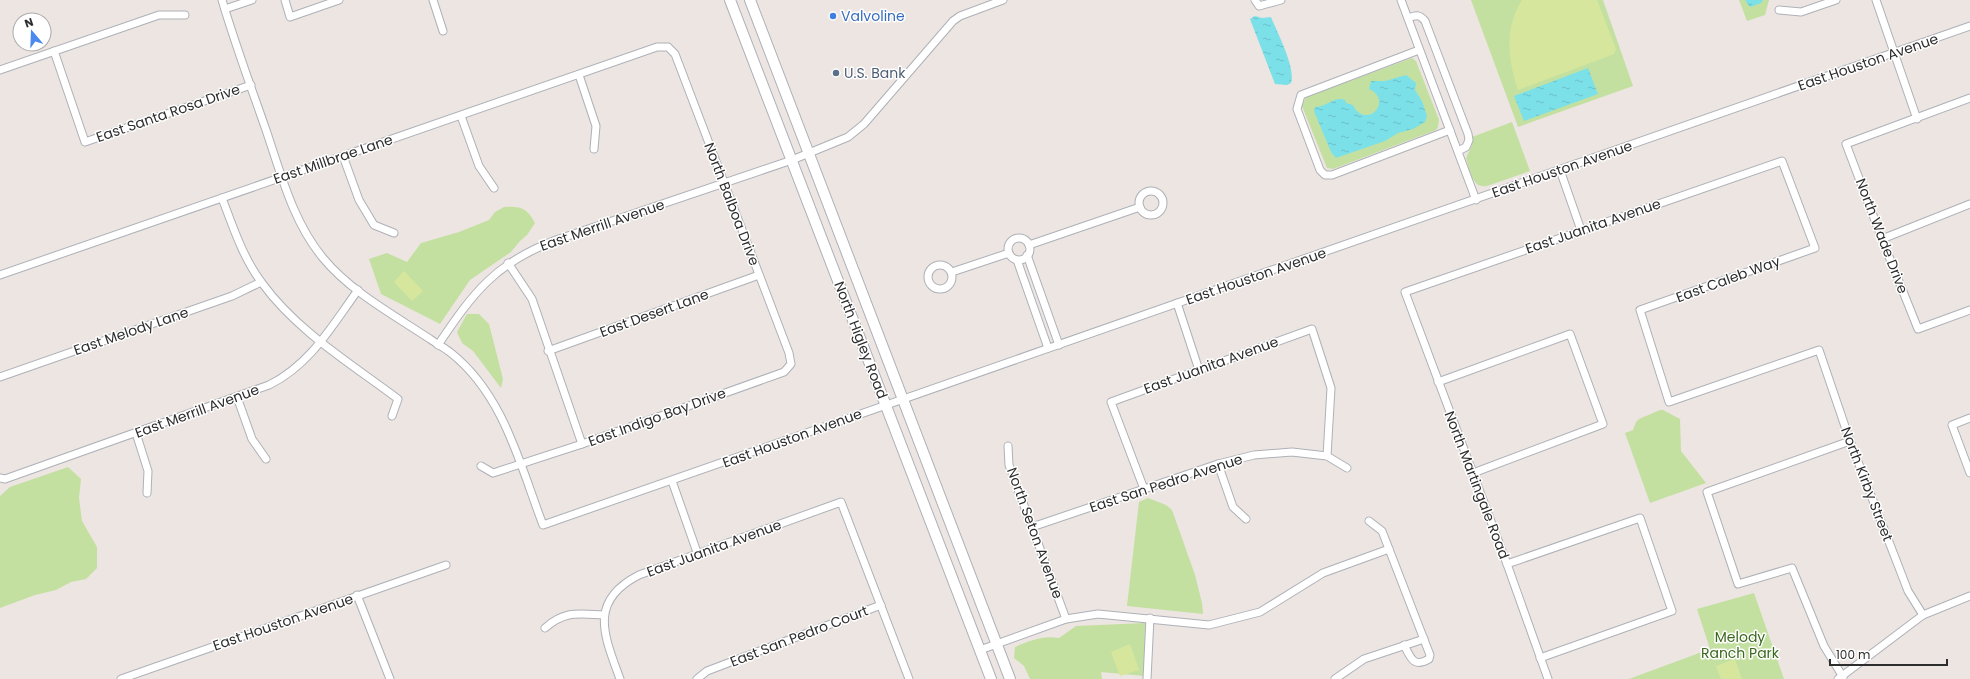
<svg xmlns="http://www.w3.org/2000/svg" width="1970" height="679" font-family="Poppins,sans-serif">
<defs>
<pattern id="water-ripples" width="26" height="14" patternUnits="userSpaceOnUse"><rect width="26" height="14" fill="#7be0e8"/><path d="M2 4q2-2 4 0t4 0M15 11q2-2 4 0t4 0" fill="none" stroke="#6bc0c7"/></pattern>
</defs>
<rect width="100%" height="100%" fill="#ede5e1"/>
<g fill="#c3e0a1">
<path d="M 1471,0 L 1603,0 L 1633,86 L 1518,127 Z"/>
<path d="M 1739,0 L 1769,0 L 1765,15 L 1747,21 Z"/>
<path d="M 1412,58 L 1416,61 L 1439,120 L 1438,127 L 1436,130 L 1333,169 L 1327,168 L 1302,106 L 1306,97 Z"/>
<path d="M 1512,122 L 1530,171 L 1487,186 C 1472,189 1470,170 1466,158 L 1472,145 L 1472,137 Z"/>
<path d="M 504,207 C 521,206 527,208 535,223 L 527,235 L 520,241 L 511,252 L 470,280 L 440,324 L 381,294 L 369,259 L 387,253 L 407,262 L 421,243 L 459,232 L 489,220 L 495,212 Z"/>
<path d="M 467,314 L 479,314 L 489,324 L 503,379 L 501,388 L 473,351 L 462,343 L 457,332 Z"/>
<path d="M 1660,410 L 1663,410 L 1680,419 L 1681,451 L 1706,483 L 1650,503 L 1625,433 L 1633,430 L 1636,422 L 1639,419 Z"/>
<path d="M 68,467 L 81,479 L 79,498 L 82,521 L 97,547 L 97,568 L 86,579 L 71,582 L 56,590 L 35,595 L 0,608 L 0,496 L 10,487 Z"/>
<path d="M 1148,498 L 1166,505 L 1172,510 L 1195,575 L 1202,603 L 1203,614 L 1127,606 L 1139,502 Z"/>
<path d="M 1754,593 L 1784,679 L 1629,679 L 1710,649 L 1697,609 Z"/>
<path d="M 1145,623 L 1144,676 L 1101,672 L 1102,679 L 1030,679 L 1024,666 L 1014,658 L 1015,647 C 1028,641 1044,635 1059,638 L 1076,626 Z"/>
</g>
<g fill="#d6e79d">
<path d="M 1522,0 L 1597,0 L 1616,49 L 1614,54 L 1518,90 C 1508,60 1504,28 1522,0 Z"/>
<path d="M 404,271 L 423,291 L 412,301 L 394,282 Z"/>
<path d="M 1130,644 L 1139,670 L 1120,676 L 1111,652 Z"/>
<path d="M 1735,659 L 1742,679 L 1721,679 L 1716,666 Z"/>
</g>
<g fill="url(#water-ripples)">
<path d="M 1745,0 L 1763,0 L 1761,3 L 1750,7 Z"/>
<path d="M 1255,16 L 1262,18 L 1271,17 C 1277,32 1296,68 1291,83 L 1287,85 L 1275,84 L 1250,19 Z"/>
<path d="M 1588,68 L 1598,94 L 1524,121 L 1514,96 Z"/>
<path d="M 1406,75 L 1416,83 L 1415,90 L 1422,101 L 1427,116 L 1425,122 L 1413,129 L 1398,133 L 1385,141 L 1336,158 L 1331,152 L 1314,111 L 1315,107 C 1327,107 1334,96 1345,100 L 1346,103 L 1353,105 C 1357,113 1362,117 1372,114 C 1383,106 1381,94 1369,89 L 1371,81 L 1385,81 Z"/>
</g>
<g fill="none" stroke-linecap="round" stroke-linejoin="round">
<g stroke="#adb1b8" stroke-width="9">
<g id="street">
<path d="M 222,0 C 235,44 251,87 266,130 C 281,174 293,222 323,258 C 351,292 394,315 430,339 C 437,344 445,348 451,353 C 504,395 520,465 543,525 L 1970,26"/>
<path d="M 285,0 L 290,17 L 339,0"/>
<path d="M 433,0 L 443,31"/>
<path d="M 1255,0 L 1259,6 L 1281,0"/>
<path d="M 1401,0 L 1476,200"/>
<path d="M 1876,0 L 1917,119"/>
<path d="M 225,9 L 252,0"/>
<path d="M 1779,10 L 1801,12 L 1836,0"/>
<path d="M 1408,18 C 1416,15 1419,14 1425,21 L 1468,134 L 1469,140 L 1466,147 L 1458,151"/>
<path d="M 1419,50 L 1301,95 L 1297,109 L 1320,170 L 1325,175 L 1332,175 L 1450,130"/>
<path d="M 54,51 L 85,142 L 251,85"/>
<path d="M 0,70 L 159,15 L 185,15"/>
<path d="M 579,75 L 596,126 L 594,149"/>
<path d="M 1970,98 L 1846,144 L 1882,239 L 1918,329 L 1970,310"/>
<path d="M 461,116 L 479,166 L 494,188"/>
<path d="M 343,156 L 359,200 L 374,225 L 394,233"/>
<path d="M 1560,170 L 1581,230"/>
<circle cx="1151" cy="203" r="12"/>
<path d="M 222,198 C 233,227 243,258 262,283 C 297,331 350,363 398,399 L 392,416"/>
<circle cx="1019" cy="249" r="11"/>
<path d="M 1882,239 L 1970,204"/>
<path d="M 1029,245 L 1140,207"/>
<path d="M 1027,255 L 1059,345"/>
<path d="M 1017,260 L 1048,348"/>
<path d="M 508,263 L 532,299 L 582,444"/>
<circle cx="940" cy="277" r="12"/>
<path d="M 952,272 L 1009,253"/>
<path d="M 0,275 L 657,47 L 668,47 L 675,54 L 789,353 L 791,364 L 784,372 L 582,444 L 493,473 L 481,466"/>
<path d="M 1177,303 L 1199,370"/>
<path d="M 438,345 C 473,293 495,263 556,240 L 792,160 L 848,137 L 864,124 L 953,21 L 960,16 L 1003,0"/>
<path d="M 548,351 L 759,275"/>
<path d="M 0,377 L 232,296 L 261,282"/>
<path d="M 1438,382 L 1570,334 L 1603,424 L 1473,473"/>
<path d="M 237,397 L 252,439 L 266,459"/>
<path d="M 1970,418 L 1952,425 L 1970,473"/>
<path d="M 136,433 L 148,471 L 147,493"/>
<path d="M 1008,446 L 1009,465 L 1066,619"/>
<path d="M 1218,464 L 1233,507 L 1246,519"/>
<path d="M 0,478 L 5,479 L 269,385 C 310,365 332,326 358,290"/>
<path d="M 672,481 L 698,555"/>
<path d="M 1144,489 L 1111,402 L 1312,329 L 1331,388 L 1327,456"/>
<path d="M 1369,521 L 1382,531 L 1430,655 L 1429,659 C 1413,668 1411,658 1404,645"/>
<path d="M 1032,527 L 1218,464 L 1254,455 L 1292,452 L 1327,456 L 1347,468"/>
<path d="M 1507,564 L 1640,518 L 1672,611 L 1540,658"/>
<path d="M 357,595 L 390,679"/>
<path d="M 545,628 C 565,610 579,614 604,615"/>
<path d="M 980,650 L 1066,619 L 1098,614 L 1209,625 L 1260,612 L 1323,573 L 1389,549"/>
<path d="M 1843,677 L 1824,646 L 1792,568 L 1738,584 L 1707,492 L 1850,441"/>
<path d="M 121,679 L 446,565"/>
<path d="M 620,679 C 604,635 588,601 639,575 L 841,502 L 909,679"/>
<path d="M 697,679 L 707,671 L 881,605"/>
<path d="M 1147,679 L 1150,618"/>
<path d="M 1335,679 L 1364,659 L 1424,639"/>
<path d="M 1548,679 L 1507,564 L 1405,292 L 1782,161 L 1815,248 L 1640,310 L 1669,402 L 1819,350 L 1850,441 L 1908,591 L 1923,615"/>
<path d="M 1838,679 L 1923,615 L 1970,596"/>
</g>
</g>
<g stroke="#adb1b8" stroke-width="12">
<g id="secondary">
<path d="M 730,0 L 991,679"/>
<path d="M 750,0 L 1010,679"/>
</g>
</g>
<use href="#street" stroke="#fff" stroke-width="7"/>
<use href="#secondary" stroke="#fff" stroke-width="10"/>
</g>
<circle fill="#3f7fe0" stroke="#fff" stroke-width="1.5" cx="833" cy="16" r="4"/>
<circle fill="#5c6f8a" stroke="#fff" stroke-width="1.5" cx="836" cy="73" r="4"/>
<g text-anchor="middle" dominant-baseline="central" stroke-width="3" stroke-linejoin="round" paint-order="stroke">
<g font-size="14" fill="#366cbe" stroke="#fff" text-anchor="start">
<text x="841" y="16">Valvoline</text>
</g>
<g font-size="14" fill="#2d2d2d" stroke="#fff">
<text transform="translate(1868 62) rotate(-19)">East Houston Avenue</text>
<text transform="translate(168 113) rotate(-19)">East Santa Rosa Drive</text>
<text transform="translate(333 159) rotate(-19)">East Millbrae Lane</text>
<text transform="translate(1562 169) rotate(-19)">East Houston Avenue</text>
<text transform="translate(732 204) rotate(69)">North Balboa Drive</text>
<text transform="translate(602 225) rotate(-19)">East Merrill Avenue</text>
<text transform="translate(1593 226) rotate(-19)">East Juanita Avenue</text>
<text transform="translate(1882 236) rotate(69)">North Wade Drive</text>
<text transform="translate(1256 276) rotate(-19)">East Houston Avenue</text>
<text transform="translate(1728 279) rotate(-20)">East Caleb Way</text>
<text transform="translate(654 313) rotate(-20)">East Desert Lane</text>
<text transform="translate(131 331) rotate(-19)">East Melody Lane</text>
<text transform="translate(861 340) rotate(69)">North Higley Road</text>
<text transform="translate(1211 365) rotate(-20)">East Juanita Avenue</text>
<text transform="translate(197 411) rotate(-20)">East Merrill Avenue</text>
<text transform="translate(657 417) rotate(-20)">East Indigo Bay Drive</text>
<text transform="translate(792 438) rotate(-20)">East Houston Avenue</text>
<text transform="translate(1166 483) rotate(-18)">East San Pedro Avenue</text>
<text transform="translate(1867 484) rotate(69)">North Kirby Street</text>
<text transform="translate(1477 485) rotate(69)">North Martingale Road</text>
<text transform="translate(1035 533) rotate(70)">North Seton Avenue</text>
<text transform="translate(714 548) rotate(-20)">East Juanita Avenue</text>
<text transform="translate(283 622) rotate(-19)">East Houston Avenue</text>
<text transform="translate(799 636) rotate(-21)">East San Pedro Court</text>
</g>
<g font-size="14" fill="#4e5e75" stroke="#fff" text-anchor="start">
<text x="844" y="73">U.S. Bank</text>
</g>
<g font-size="14" fill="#3c681f" stroke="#fff">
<text x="1740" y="637">Melody<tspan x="1740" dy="16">Ranch Park</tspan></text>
</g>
</g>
<g transform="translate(32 32) rotate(341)"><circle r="19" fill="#ffffff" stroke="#ababab"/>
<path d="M0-3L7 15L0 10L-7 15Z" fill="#4b89f0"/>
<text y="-6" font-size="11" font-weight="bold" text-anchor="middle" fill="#2d2d2d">N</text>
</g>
<path d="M1830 659v6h117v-6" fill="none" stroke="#2d2d2d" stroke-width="2"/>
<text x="1836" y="659" font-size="12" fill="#2d2d2d" stroke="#ffffff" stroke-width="3" paint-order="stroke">100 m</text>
</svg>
